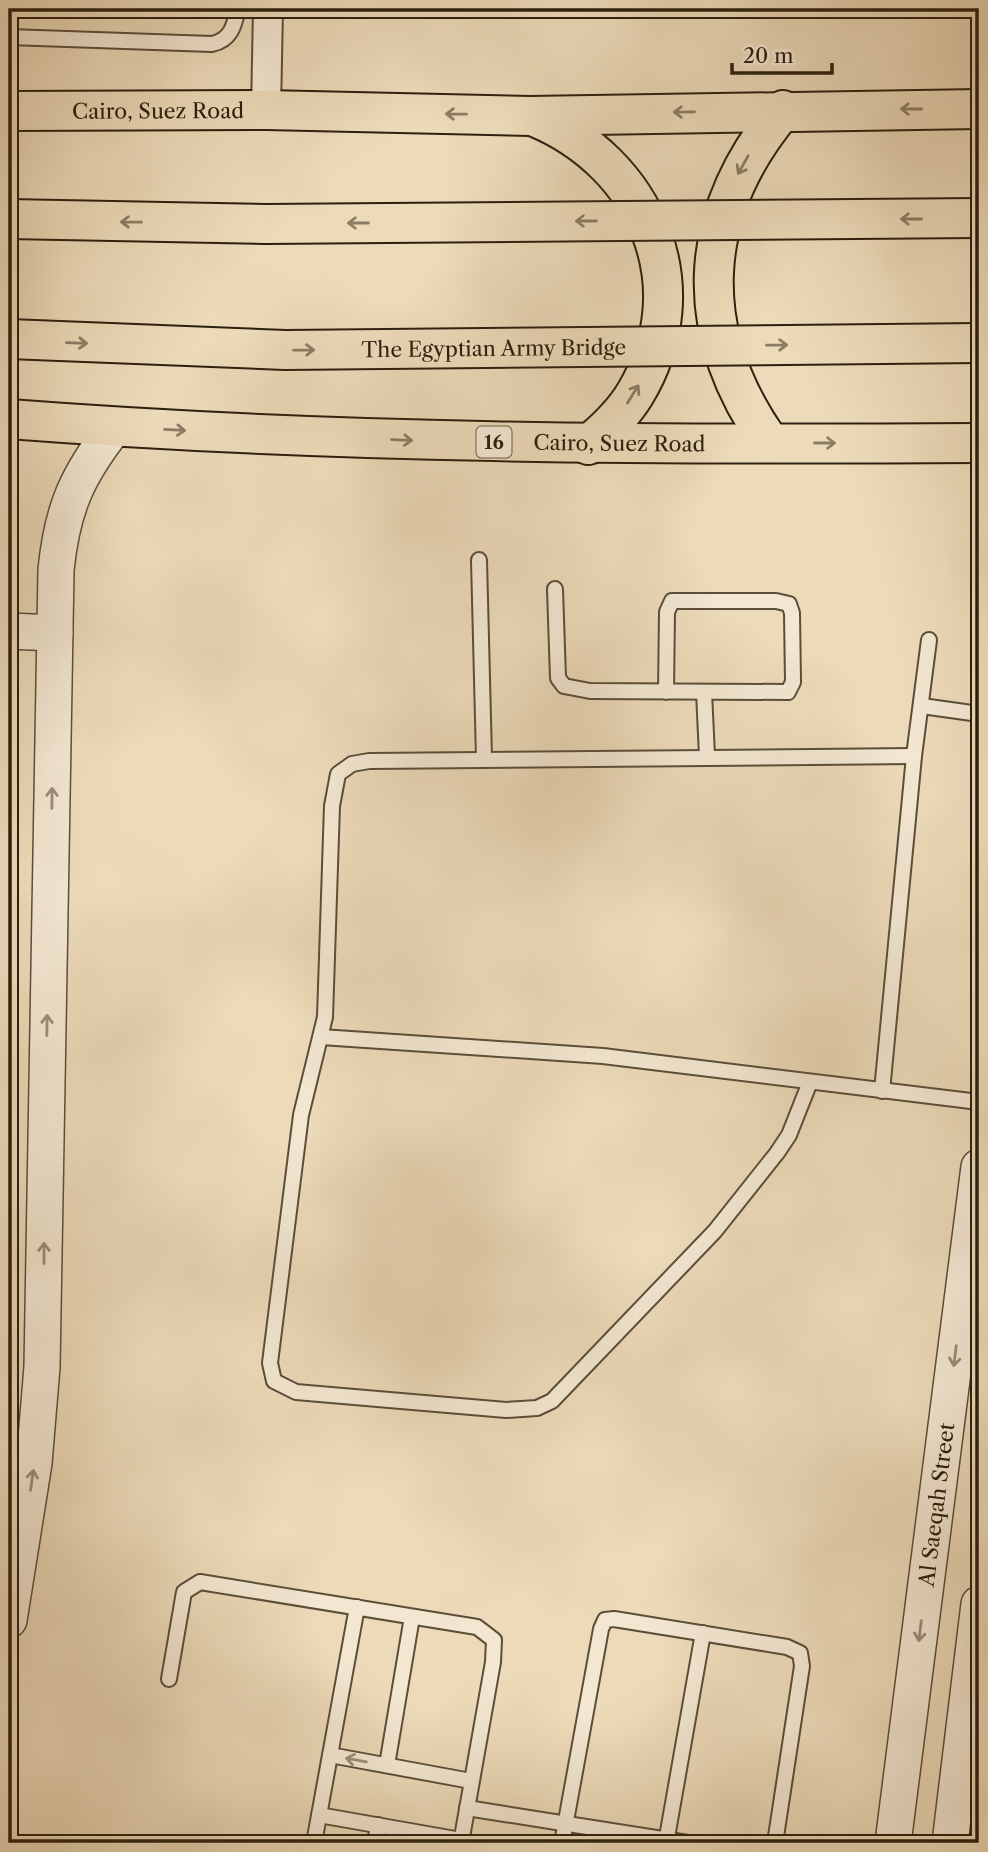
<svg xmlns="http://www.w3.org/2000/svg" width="988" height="1852" font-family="'Libre Caslon Text',serif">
<rect width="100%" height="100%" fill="#ecdab9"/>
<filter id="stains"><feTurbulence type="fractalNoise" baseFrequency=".00286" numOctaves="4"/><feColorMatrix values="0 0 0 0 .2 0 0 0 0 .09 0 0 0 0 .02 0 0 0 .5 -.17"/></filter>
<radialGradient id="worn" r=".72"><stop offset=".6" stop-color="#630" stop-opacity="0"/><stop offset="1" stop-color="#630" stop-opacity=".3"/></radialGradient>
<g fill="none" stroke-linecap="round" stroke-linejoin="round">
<g stroke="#5b4e39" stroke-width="18">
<g id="service">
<path d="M 9,37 L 212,44 C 231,40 234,26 238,9"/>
<path d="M 479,560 L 484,758"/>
<path d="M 555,589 L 558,678 L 564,686 L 590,691 L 788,692 L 793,682 L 792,613 L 789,604 L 776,601 L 672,601 L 667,612 L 666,692"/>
<path d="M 704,692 L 707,756"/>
<path d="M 922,706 L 979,714"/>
<path d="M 321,1037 L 603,1056 L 979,1102"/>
<path d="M 810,1082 L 789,1135 L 777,1153 L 715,1231 L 552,1401 L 537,1408 L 506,1410 L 296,1392 L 274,1381 L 270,1363 L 301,1115 L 325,1017 L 332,806 L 338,774 L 352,764 L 369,761 L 914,756"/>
<path d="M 882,1091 L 914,756 L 929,640"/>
<path d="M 169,1679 L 184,1592 L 200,1582 L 477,1627 L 494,1640 L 493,1662 L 461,1843"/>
<path d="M 330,1755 L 471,1781"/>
<path d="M 387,1765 L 412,1617"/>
<path d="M 467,1808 L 688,1843"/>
<path d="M 319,1815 L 461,1840"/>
<path d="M 314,1843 L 357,1607"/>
<path d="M 375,1843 L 378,1825"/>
<path d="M 562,1843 L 601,1629 L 605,1620 L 614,1619 L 787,1647 L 800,1653 L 802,1666 L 775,1843"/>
<path d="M 666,1843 L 703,1633"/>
</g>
</g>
<g stroke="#5b4e39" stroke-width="32">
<path id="minor" d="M 266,110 L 268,9"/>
</g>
<g stroke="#5b4e39" stroke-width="38">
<g id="tertiary">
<path d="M 9,631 L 55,633"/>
<path d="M 9,1620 L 34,1463 L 42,1367 L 56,570 C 62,509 77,475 115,427"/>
<path id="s1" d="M 893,1843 L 979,1167"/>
<path d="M 950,1843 L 979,1604"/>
</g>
</g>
<g stroke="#2b1f0e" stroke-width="42">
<g id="primary">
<path id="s2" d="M 9,111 L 266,110 L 530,116 L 979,109"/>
<path d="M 535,117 C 646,163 700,286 635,394 C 623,414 606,430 588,445"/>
<path id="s3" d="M 9,419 C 332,444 655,445 979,443"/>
<path d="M 770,443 C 691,332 695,215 783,110"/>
</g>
</g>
<use href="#service" stroke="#f3e7d2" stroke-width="14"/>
<use href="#minor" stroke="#f3e7d2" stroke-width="28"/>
<use href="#tertiary" stroke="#f3e7d2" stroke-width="35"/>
<use href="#primary" stroke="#ecdab9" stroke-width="38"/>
<g stroke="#2b1f0e" stroke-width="42" stroke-linecap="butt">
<g id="motorway-bridge">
<path d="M 9,219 L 265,224 L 979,218"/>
<path id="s4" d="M 9,339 L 285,350 L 979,343"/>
</g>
</g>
<use href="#motorway-bridge" stroke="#ecdab9" stroke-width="38"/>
</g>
<defs><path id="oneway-shaft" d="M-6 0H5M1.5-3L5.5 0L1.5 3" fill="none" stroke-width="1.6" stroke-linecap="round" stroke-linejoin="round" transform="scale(1.75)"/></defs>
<g stroke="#8c7c64">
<use href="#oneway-shaft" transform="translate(911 109) rotate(180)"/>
<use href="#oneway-shaft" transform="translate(684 112) rotate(179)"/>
<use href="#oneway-shaft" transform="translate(456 114) rotate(-179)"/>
<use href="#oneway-shaft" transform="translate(743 165) rotate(119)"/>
<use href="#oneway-shaft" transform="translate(911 219) rotate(180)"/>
<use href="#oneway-shaft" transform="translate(586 221) rotate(180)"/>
<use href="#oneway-shaft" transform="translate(131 222) rotate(-179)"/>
<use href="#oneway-shaft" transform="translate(358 223) rotate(180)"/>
<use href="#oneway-shaft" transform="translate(77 343) rotate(2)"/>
<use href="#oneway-shaft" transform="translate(777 345) rotate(-1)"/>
<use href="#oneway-shaft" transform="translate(304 350) rotate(-1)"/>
<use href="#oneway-shaft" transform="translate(633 394) rotate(-58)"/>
<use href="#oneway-shaft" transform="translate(175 430) rotate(3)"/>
<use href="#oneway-shaft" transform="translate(402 440) rotate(2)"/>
<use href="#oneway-shaft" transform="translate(825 443)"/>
</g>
<g stroke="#998d7a">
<use href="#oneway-shaft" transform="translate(52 798) rotate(-89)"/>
<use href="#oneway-shaft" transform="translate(47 1025) rotate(-89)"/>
<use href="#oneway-shaft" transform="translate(44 1253) rotate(-90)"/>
<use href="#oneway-shaft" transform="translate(955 1356) rotate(97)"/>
<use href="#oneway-shaft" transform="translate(32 1480) rotate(-82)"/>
<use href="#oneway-shaft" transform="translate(920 1631) rotate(97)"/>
<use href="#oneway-shaft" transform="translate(356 1760) rotate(-170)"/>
</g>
<g text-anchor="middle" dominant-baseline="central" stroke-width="5" stroke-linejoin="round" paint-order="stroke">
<rect fill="#f3e7d2" stroke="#675b49" stroke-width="2" x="476.5" y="426.5" width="35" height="31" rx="5"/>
<g font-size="19" font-weight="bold" fill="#2b1f0e">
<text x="494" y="442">16</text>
</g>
<g font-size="21" fill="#2b1f0e" stroke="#f3e7d2">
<text stroke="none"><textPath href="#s2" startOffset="149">Cairo, Suez Road</textPath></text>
<text stroke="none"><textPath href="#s4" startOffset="485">The Egyptian Army Bridge</textPath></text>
<text stroke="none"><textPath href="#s3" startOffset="611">Cairo, Suez Road</textPath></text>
<text stroke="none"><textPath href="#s1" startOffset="341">Al Saeqah Street</textPath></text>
</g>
</g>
<rect width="988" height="1852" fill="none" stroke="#ecdab9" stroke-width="35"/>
<rect x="10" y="10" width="967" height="1831" fill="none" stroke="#2b1f0e" stroke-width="3.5"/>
<rect x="18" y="18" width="953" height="1817" fill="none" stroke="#2b1f0e" stroke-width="2"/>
<path d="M732 63v10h100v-10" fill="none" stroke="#2b1f0e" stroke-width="3.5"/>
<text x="743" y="63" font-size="21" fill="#2b1f0e" stroke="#f3e7d2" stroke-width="5" paint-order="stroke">20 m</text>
<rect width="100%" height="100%" filter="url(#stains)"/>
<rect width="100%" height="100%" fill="url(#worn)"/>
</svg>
